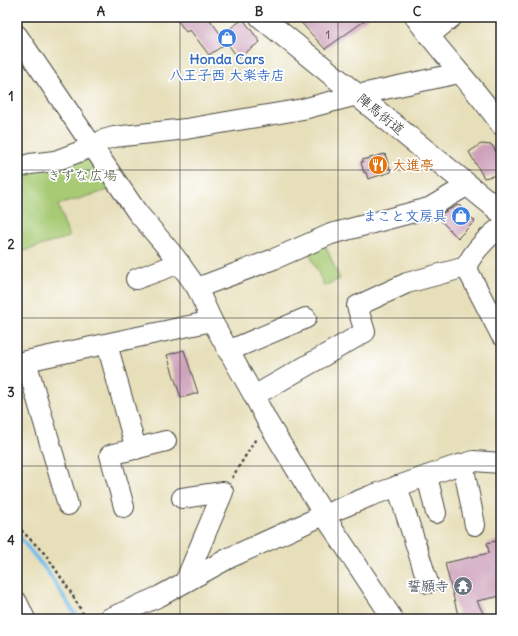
<svg xmlns="http://www.w3.org/2000/svg" width="518" height="636" font-family="Delius,'Klee One',sans-serif">
<rect width="100%" height="100%" fill="#fff"/>
<filter id="ink" filterUnits="userSpaceOnUse"><feTurbulence type="fractalNoise" baseFrequency=".025" numOctaves="2"/><feDisplacementMap in="SourceGraphic" scale="8" xChannelSelector="R" yChannelSelector="G"/><feConvolveMatrix kernelMatrix="1 2 1 2 8 2 1 2 1" color-interpolation-filters="sRGB"/></filter>
<filter id="wash" filterUnits="userSpaceOnUse"><feTurbulence type="fractalNoise" baseFrequency=".012" numOctaves="4" result="noise"/><feDisplacementMap in="SourceGraphic" scale="16" xChannelSelector="R" yChannelSelector="G"/><feGaussianBlur stdDeviation="0.9" result="paint"/><feColorMatrix in="noise" values="0 0 0 0 0 0 0 0 0 0 0 0 0 0 0 0 0 1.4 0 .05"/><feComposite in="paint" operator="in"/></filter>
<g filter="url(#wash)">
<rect width="100%" height="100%" fill="#e7dfba"/>
<g fill="#a7cb75" stroke="#697b50">
<path d="M 92,147 L 119,187 L 58,205 L 69,237 L 17,253 L 17,172 Z"/>
<path d="M 325,245 L 340,279 L 324,286 L 309,252 Z"/>
</g>
<g fill="none" stroke-linecap="round" stroke-linejoin="round">
<path stroke="#75beed" stroke-width="4" d="M 17,534 L 47,571 L 78,619"/>
</g>
<g id="blocks">
<g fill="#cea2bb">
<path d="M 175,17 L 208,17 L 221,35 L 243,19 L 260,42 L 238,58 L 227,43 L 209,55 L 190,30 L 186,32 Z"/>
<path d="M 296,17 L 370,17 L 325,49 Z"/>
<path d="M 481,144 L 492,145 L 501,160 L 501,174 L 484,178 L 469,152 Z"/>
<path d="M 385,154 L 391,172 L 368,179 L 366,172 L 364,173 L 361,162 L 363,162 L 362,160 Z"/>
<path d="M 459,205 L 475,221 L 458,238 L 441,221 L 445,218 L 441,214 L 456,206 Z"/>
<path d="M 184,350 L 198,393 L 181,398 L 167,355 Z"/>
<path d="M 501,540 L 501,596 L 477,601 L 486,619 L 459,619 L 445,563 L 489,553 L 487,543 Z"/>
</g>
</g>
</g>
<g filter="url(#ink)">
<use href="#blocks" fill-opacity="0" stroke="#474640" stroke-width="1"/>
<g fill="none" stroke-linecap="round" stroke-linejoin="round">
<g stroke="#474640" stroke-width="22">
<g id="minor">
<path d="M 415,17 C 442,55 475,87 501,125"/>
<path d="M 17,35 L 137,212 L 175,257 L 197,288 L 212,321 L 254,396 L 267,421 L 324,515 L 393,619"/>
<path d="M 429,36 L 452,17"/>
<path d="M 17,168 L 30,164 L 55,161 L 92,147 L 103,140 L 114,137 L 186,129 L 303,109 L 357,95 L 459,73"/>
<path d="M 501,227 C 488,237 473,252 466,267 L 501,335"/>
<path d="M 136,279 L 180,263"/>
<path d="M 197,288 L 274,259 L 331,234 L 429,208 L 468,185"/>
<path d="M 107,344 L 136,449"/>
<path d="M 228,351 L 306,318"/>
<path d="M 26,361 L 68,505"/>
<path d="M 17,363 L 212,321"/>
<path d="M 254,396 L 365,332 L 357,306 L 407,283 L 466,267"/>
<path d="M 463,464 L 475,525"/>
<path d="M 427,476 L 436,513"/>
<path d="M 397,486 L 428,583"/>
<path d="M 182,498 L 223,492 L 185,582"/>
<path d="M 124,507 L 110,455 L 166,441"/>
<path d="M 17,602 L 25,619"/>
<path d="M 108,619 L 160,596 L 229,558 L 324,515 L 370,496 L 452,467 L 474,461 L 501,463"/>
</g>
</g>
<g stroke="#474640" stroke-width="24">
<path id="major" d="M 261,17 L 501,212"/>
</g>
<g stroke="#474640" stroke-width="2.5" stroke-dasharray="3 3" stroke-linecap="butt">
<path d="M 232,478 L 257,437"/>
<path d="M 17,526 L 46,555 L 70,591 L 86,619"/>
</g>
<use href="#minor" stroke="#fff" stroke-width="20"/>
<use href="#major" stroke="#fff" stroke-width="22"/>
</g>
</g>
<path fill="none" stroke="#2b2b2b" stroke-width="1" stroke-opacity="0.55" d="M 180,17 L 180,619M 338,17 L 338,619M 17,170 L 501,170M 17,318 L 501,318M 17,466 L 501,466"/>
<defs>
<g id="shop-disc" transform="scale(1)"><circle r="9.5" fill="#3f7fe0" stroke="#fff"/><path d="M-5-2.5h2.3a2.7 3.5 0 0 1 5.4 0H5L5.5 6h-11ZM-1.5-2.5h3a1.5 2.3 0 0 0-3 0Z" fill="#fff"/></g>
<g id="restaurant-disc" transform="scale(1)"><circle r="9.5" fill="#e8710a" stroke="#fff"/><path d="M-5-6h1v4h1v-4h1v4h1v-4h1v5L-1.5 .5V6h-2V.5L-5-1ZM5-6V6H3V1.5H1.5Q1.5-4 5-6Z" fill="#fff"/></g>
<g id="temple-disc" transform="scale(1)"><circle r="9.5" fill="#6b7280" stroke="#fff"/><path d="M0-6L5-2H3V0L6.5 2.5H4V6H1.5V3h-3V6H-4V2.5H-6.5L-3 0V-2H-5Z" fill="#fff"/></g>
</defs>
<g fill-rule="evenodd">
<use href="#shop-disc" x="227" y="38"/>
<use href="#restaurant-disc" x="378" y="165"/>
<use href="#shop-disc" x="461" y="216"/>
<use href="#temple-disc" x="463" y="586"/>
</g>
<g text-anchor="middle" dominant-baseline="central" stroke-width="3.5" stroke-linejoin="round" paint-order="stroke">
<g font-size="12" fill="#54494f">
<text x="328" y="34">1</text>
</g>
<g font-size="14" font-weight="bold" fill="#366cbe" stroke="#fff">
<text x="227" y="59">Honda Cars<tspan x="227" dy="16">八王子西 大楽寺店</tspan></text>
<text x="447" y="216" text-anchor="end">まこと文房具</text>
</g>
<g font-size="14" fill="#2b2b2b" stroke="#fff">
<text transform="translate(381 114) rotate(39)">陣馬街道</text>
</g>
<g font-size="14" font-weight="bold" fill="#c56008" stroke="#fff" text-anchor="start">
<text x="392" y="165">大進亭</text>
</g>
<g font-size="14" fill="#505b41" stroke="#fff">
<text x="82" y="175">きずな広場</text>
</g>
<g font-size="14" font-weight="bold" fill="#5b616d" stroke="#fff" text-anchor="end">
<text x="449" y="586">誓願寺</text>
</g>
</g>
<rect width="518" height="636" fill="none" stroke="#fff" stroke-width="44"/>
<rect x="22" y="22" width="474" height="592" fill="none" stroke="#2b2b2b" stroke-width="1.5"/>
<g font-size="13" text-anchor="middle" font-weight="bold" fill="#2b2b2b">
<text x="101" y="16">A</text>
<text x="259" y="16">B</text>
<text x="417" y="16">C</text>
<text x="11" y="101">1</text>
<text x="11" y="249">2</text>
<text x="11" y="397">3</text>
<text x="11" y="545">4</text>
</g>
</svg>
